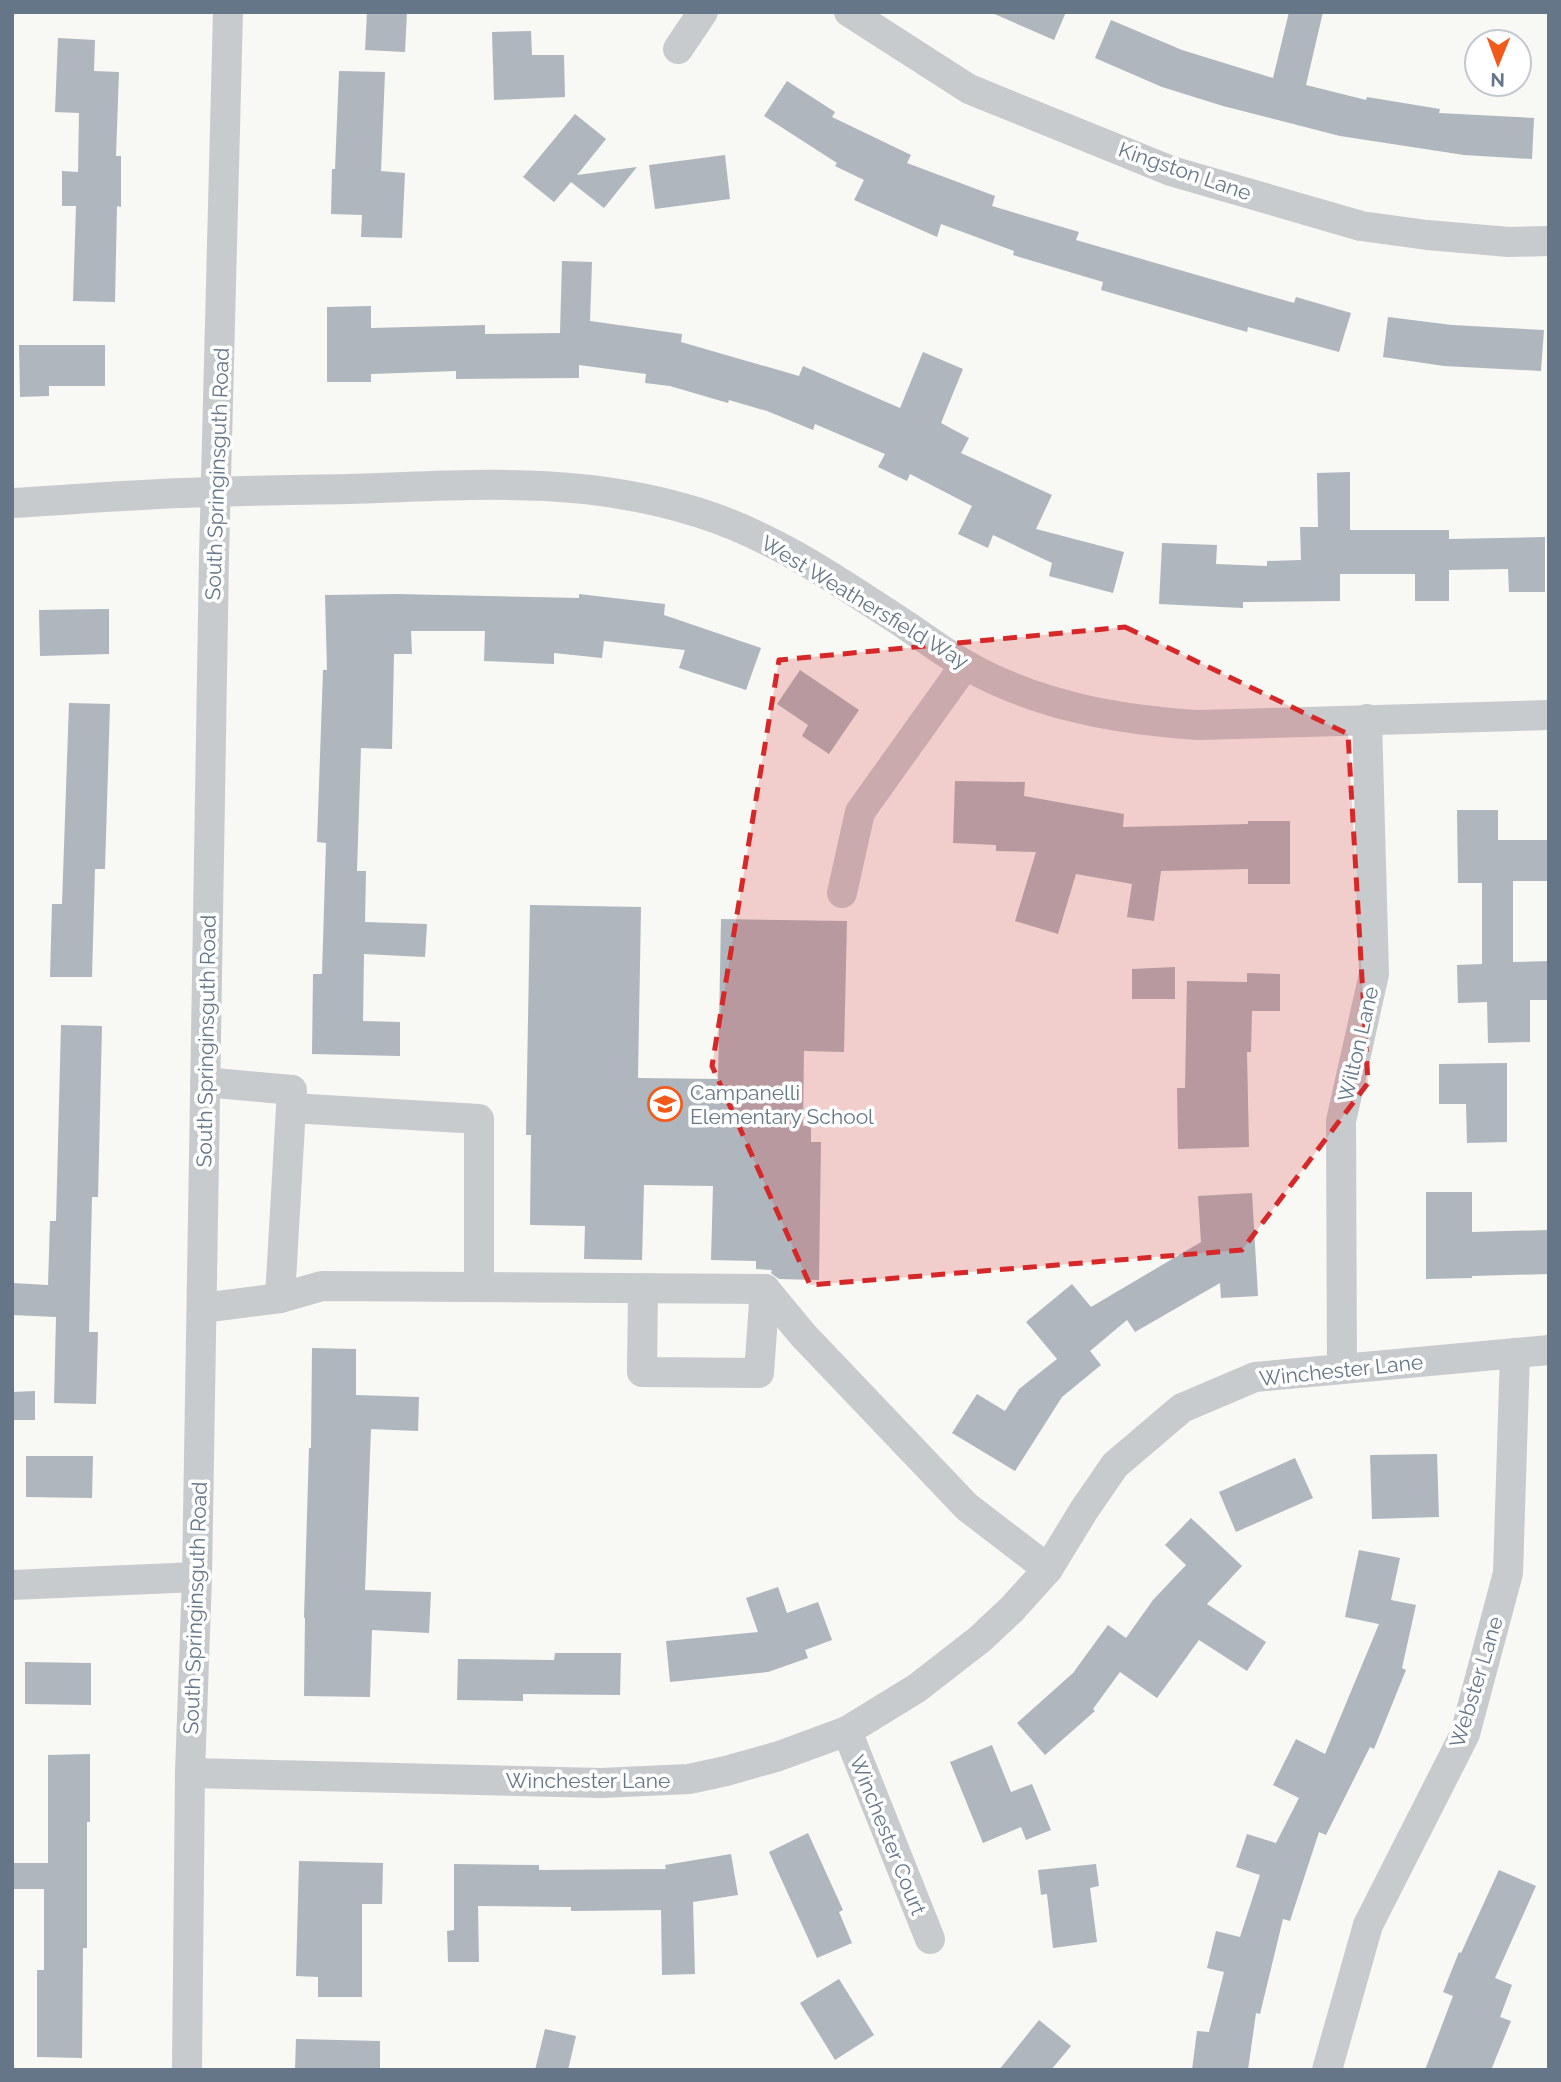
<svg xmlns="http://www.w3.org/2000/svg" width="1561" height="2082" font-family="Raleway,sans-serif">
<rect width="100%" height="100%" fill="#f8f8f4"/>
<g fill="#afb6bd">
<path d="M 367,12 L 407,12 L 405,52 L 365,50 Z"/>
<path d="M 990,12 L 1066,12 L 1054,40 Z"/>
<path d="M 1289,12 L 1323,12 L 1306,85 L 1366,100 L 1367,97 L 1440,109 L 1439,113 L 1534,118 L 1532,159 L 1464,155 L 1340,136 L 1223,106 L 1162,87 L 1095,58 L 1111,20 L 1182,50 L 1273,78 Z"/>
<path d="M 531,31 L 532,55 L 564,55 L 565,97 L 494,100 L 492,32 Z"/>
<path d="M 58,38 L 95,40 L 94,71 L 119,72 L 116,156 L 121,156 L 121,207 L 117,206 L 115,302 L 73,301 L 76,206 L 62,206 L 62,171 L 78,172 L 79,113 L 55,112 Z"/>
<path d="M 339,71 L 385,72 L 381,171 L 405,173 L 402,238 L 361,237 L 362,215 L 331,214 L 332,169 L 335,169 Z"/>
<path d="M 787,81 L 835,112 L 832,117 L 911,155 L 907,163 L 995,196 L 992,206 L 1079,232 L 1076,240 L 1294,303 L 1296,297 L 1351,313 L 1339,352 L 1248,327 L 1247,332 L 1101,290 L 1103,282 L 1013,255 L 1014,251 L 941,224 L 937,237 L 854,200 L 864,180 L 835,166 L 837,163 L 764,116 Z"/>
<path d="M 575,114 L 606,139 L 577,175 L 637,167 L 604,208 L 571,182 L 554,202 L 523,177 Z"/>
<path d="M 725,155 L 730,199 L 655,209 L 649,165 Z"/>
<path d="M 562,261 L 592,262 L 590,321 L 682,334 L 681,342 L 799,376 L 803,366 L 900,408 L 923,352 L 963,369 L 941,423 L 969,438 L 961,453 L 1052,495 L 1036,529 L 1124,552 L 1113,593 L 1049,576 L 1052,563 L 993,535 L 988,548 L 958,534 L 972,506 L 910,474 L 907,481 L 878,467 L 885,454 L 815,424 L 813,430 L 767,411 L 729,400 L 728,403 L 670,386 L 645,383 L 646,374 L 579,365 L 579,378 L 456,379 L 456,371 L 371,374 L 371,382 L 327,382 L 327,307 L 371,306 L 371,328 L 485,325 L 485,334 L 560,333 Z"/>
<path d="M 1388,317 L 1452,325 L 1544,330 L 1541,371 L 1444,366 L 1383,357 Z"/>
<path d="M 19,345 L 105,345 L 105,386 L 49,386 L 49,396 L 20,397 Z"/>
<path d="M 1350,472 L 1350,530 L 1449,530 L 1449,539 L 1545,537 L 1545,592 L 1509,592 L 1508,569 L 1449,570 L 1449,601 L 1415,601 L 1415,574 L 1340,574 L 1340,601 L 1243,602 L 1243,608 L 1159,604 L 1162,543 L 1217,545 L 1216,564 L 1267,566 L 1267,561 L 1301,560 L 1300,527 L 1318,527 L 1317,473 Z"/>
<path d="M 396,594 L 579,598 L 579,594 L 665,604 L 664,615 L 761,648 L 746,690 L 679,668 L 685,650 L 604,641 L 602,658 L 554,653 L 554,664 L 484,661 L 485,631 L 411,631 L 412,654 L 394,654 L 392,749 L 361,748 L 357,871 L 366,871 L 365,922 L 427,924 L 425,957 L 364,954 L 363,1021 L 400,1022 L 400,1056 L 312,1054 L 313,974 L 322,974 L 326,843 L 317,842 L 323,670 L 327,670 L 325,595 Z"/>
<path d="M 109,609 L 109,654 L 40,656 L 39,610 Z"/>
<path d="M 800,670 L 859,710 L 829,754 L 802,736 L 808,725 L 777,704 Z"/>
<path d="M 69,703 L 110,704 L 105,869 L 95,869 L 92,977 L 50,977 L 52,904 L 62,904 Z"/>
<path d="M 955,781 L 1025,782 L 1024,796 L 1124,814 L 1123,827 L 1248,824 L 1248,821 L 1290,821 L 1290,884 L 1248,884 L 1248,869 L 1161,871 L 1154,921 L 1127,917 L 1132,884 L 1076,874 L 1058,934 L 1015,921 L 1036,852 L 996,851 L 996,845 L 953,843 Z"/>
<path d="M 1457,810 L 1498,810 L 1498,840 L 1549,840 L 1549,881 L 1513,881 L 1513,962 L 1549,961 L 1549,1000 L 1530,1000 L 1530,1042 L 1488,1043 L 1487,1002 L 1458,1003 L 1457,965 L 1482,964 L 1482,883 L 1458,883 Z"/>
<path d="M 530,905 L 641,907 L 638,1078 L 718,1079 L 721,919 L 847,921 L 844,1052 L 804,1051 L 803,1126 L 811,1126 L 811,1142 L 821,1142 L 819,1280 L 779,1279 L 771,1273 L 772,1270 L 756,1269 L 756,1261 L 711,1260 L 713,1186 L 644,1185 L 642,1260 L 584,1259 L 585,1226 L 530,1225 L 531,1135 L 526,1135 Z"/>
<path d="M 1175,967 L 1175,999 L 1132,999 L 1132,969 Z"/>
<path d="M 1247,973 L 1280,974 L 1280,1011 L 1252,1011 L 1251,1052 L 1247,1052 L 1249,1147 L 1178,1149 L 1177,1088 L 1185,1088 L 1187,981 L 1247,982 Z"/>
<path d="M 61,1025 L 102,1026 L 98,1197 L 92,1197 L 89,1332 L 98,1332 L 96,1404 L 54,1403 L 56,1317 L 12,1315 L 12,1283 L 48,1285 L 50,1221 L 56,1221 Z"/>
<path d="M 1507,1063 L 1507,1142 L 1467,1143 L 1466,1104 L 1439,1104 L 1439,1064 Z"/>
<path d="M 1426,1192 L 1472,1192 L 1472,1232 L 1549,1230 L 1549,1274 L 1472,1276 L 1472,1278 L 1426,1279 Z"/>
<path d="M 1252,1193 L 1258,1296 L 1221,1298 L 1220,1283 L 1135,1332 L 1127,1320 L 1090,1351 L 1101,1365 L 1062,1397 L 1015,1471 L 952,1433 L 977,1394 L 1005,1411 L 1019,1389 L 1057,1359 L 1026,1322 L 1072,1284 L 1091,1307 L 1201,1242 L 1198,1196 Z"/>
<path d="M 312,1348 L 356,1349 L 356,1395 L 419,1397 L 418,1431 L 371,1429 L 365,1590 L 431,1592 L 429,1633 L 372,1630 L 370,1697 L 304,1696 L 305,1618 L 304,1617 L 309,1448 L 311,1448 Z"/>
<path d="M 35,1391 L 35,1420 L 12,1420 L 12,1392 Z"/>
<path d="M 1437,1454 L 1439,1517 L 1372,1519 L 1370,1455 Z"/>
<path d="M 26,1456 L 93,1456 L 92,1498 L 26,1497 Z"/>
<path d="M 1295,1458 L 1313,1498 L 1236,1532 L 1219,1492 Z"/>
<path d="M 1191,1518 L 1242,1566 L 1207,1604 L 1266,1642 L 1247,1671 L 1199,1640 L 1157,1698 L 1120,1672 L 1093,1709 L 1095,1711 L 1045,1755 L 1017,1723 L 1073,1673 L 1108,1625 L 1126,1638 L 1153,1600 L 1186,1565 L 1165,1545 Z"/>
<path d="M 1359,1550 L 1400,1558 L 1391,1600 L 1416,1605 L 1402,1668 L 1406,1670 L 1374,1749 L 1370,1747 L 1326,1835 L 1319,1832 L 1290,1921 L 1283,1919 L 1260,2014 L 1256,2013 L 1248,2070 L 1192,2070 L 1197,2031 L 1209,2032 L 1224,1972 L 1207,1968 L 1216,1931 L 1240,1937 L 1260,1875 L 1236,1867 L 1247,1834 L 1276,1843 L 1299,1798 L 1273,1785 L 1296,1739 L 1325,1754 L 1379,1624 L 1345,1617 Z"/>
<path d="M 778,1587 L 787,1613 L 818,1602 L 832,1640 L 805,1650 L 808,1658 L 768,1672 L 670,1682 L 666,1641 L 758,1632 L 746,1598 Z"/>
<path d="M 555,1653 L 621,1653 L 620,1695 L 523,1694 L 523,1701 L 457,1700 L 458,1659 L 554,1660 Z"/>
<path d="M 25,1662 L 91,1663 L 91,1705 L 25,1704 Z"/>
<path d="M 992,1745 L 1011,1792 L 1032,1784 L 1051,1830 L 1026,1840 L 1021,1827 L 983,1843 L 950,1762 Z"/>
<path d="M 90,1754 L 90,1822 L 87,1822 L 87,1948 L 83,1948 L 82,2058 L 37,2057 L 37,1970 L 44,1970 L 44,1889 L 12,1889 L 12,1863 L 48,1863 L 48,1755 Z"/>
<path d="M 808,1833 L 843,1910 L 839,1912 L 852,1943 L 817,1958 L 769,1852 Z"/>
<path d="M 731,1854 L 738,1895 L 693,1902 L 695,1974 L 662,1975 L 661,1910 L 571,1911 L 571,1907 L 478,1906 L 479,1962 L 448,1962 L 447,1931 L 454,1930 L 454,1864 L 539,1865 L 539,1870 L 666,1869 L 665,1865 Z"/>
<path d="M 299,1861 L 383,1863 L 382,1904 L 362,1904 L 362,1997 L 318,1997 L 318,1977 L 296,1976 Z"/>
<path d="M 1096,1864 L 1099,1886 L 1090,1888 L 1097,1942 L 1053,1948 L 1047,1894 L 1041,1895 L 1038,1870 Z"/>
<path d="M 1499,1870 L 1536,1886 L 1495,1978 L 1512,1985 L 1500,2017 L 1511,2021 L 1491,2070 L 1425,2070 L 1453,1996 L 1443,1992 L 1459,1952 L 1461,1953 Z"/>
<path d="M 839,1979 L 874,2035 L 835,2060 L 800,2003 Z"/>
<path d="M 1039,2020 L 1071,2046 L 1051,2070 L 999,2070 Z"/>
<path d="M 545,2029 L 576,2036 L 568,2070 L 535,2070 Z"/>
<path d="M 296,2039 L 380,2041 L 380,2070 L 295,2070 Z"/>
</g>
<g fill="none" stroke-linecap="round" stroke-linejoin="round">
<g stroke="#c7cbce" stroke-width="30">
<path d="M 849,12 L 969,89 L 1171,171 L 1361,226 L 1427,235 L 1509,242 L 1549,241"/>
<path d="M 678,49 L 703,12"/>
<path d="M 12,503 C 81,499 149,493 218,492 C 261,490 305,490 348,489 C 471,485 581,475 700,513 C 776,537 841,583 907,626 C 926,639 945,653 964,664 C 1035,705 1117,720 1198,725 L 1549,715"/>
<path d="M 842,893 L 860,812 L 965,665"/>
<path d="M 205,1082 L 292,1090 L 280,1298"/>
<path d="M 291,1108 L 479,1119 L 479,1286"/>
<path d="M 643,1289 L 642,1372 L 759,1373 L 765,1289"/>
<path d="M 765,1289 L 803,1335 L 967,1507 L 1048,1569"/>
<path d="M 202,1308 L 280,1298 L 322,1286 L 765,1289"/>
<path d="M 1342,1369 L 1341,1121 L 1374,974 L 1367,719"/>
<path d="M 12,1585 L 197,1577"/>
<path d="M 847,1731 L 930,1939"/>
<path d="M 190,1773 L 601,1783 L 689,1779 L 726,1771 L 779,1756 L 847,1731 L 917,1688 L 980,1639 L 1012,1609 L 1048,1569 L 1084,1510 L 1115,1465 L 1182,1408 L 1255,1377 L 1549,1350"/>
<path d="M 187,2070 L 190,1773 L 197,1577 L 214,556 L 228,12"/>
<path d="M 1327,2070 L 1368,1925 L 1465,1734 L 1508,1573 L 1515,1353"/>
</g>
</g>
<path fill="#d62828" fill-opacity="0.2" stroke="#d62828" stroke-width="5" stroke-dasharray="14 9" stroke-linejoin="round" d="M 1125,627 L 1348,734 L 1368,1083 L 1242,1250 L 810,1285 L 712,1066 L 779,660 Z"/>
<defs>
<g id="school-ring" transform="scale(1.75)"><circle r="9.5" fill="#fff" stroke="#f25a1a" stroke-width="1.5"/><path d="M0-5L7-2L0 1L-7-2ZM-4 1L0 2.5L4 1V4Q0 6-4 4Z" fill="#f25a1a"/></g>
</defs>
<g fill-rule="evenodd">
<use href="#school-ring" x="665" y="1104"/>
</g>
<g text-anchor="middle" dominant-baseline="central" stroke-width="7" stroke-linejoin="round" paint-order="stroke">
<g font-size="21" fill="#647688" stroke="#fff">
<text transform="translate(1185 171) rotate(19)">Kingston Lane</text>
<text transform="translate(217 474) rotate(-88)">South Springinsguth Road</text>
<text transform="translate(865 602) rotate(31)">West Weathersfield Way</text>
<text transform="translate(206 1041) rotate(-89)">South Springinsguth Road</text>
<text transform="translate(1358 1044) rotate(-77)">Wilton Lane</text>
<text transform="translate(1341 1370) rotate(-6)">Winchester Lane</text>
<text transform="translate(195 1608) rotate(-88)">South Springinsguth Road</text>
<text transform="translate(1476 1682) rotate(-73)">Webster Lane</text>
<text x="588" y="1780">Winchester Lane</text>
<text transform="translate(888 1835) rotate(68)">Winchester Court</text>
</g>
<g font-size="21" fill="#647688" stroke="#fff" text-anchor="start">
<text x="690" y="1092">Campanelli<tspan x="690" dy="24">Elementary School</tspan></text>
</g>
</g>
<rect width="1561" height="2082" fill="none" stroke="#647688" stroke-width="28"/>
<g transform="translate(1498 63) rotate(181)"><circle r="33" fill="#ffffff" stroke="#c1c8cf" stroke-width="2"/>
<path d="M0-5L12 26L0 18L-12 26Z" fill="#f25a1a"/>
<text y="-10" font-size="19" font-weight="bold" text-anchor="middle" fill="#647688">N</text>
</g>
</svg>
